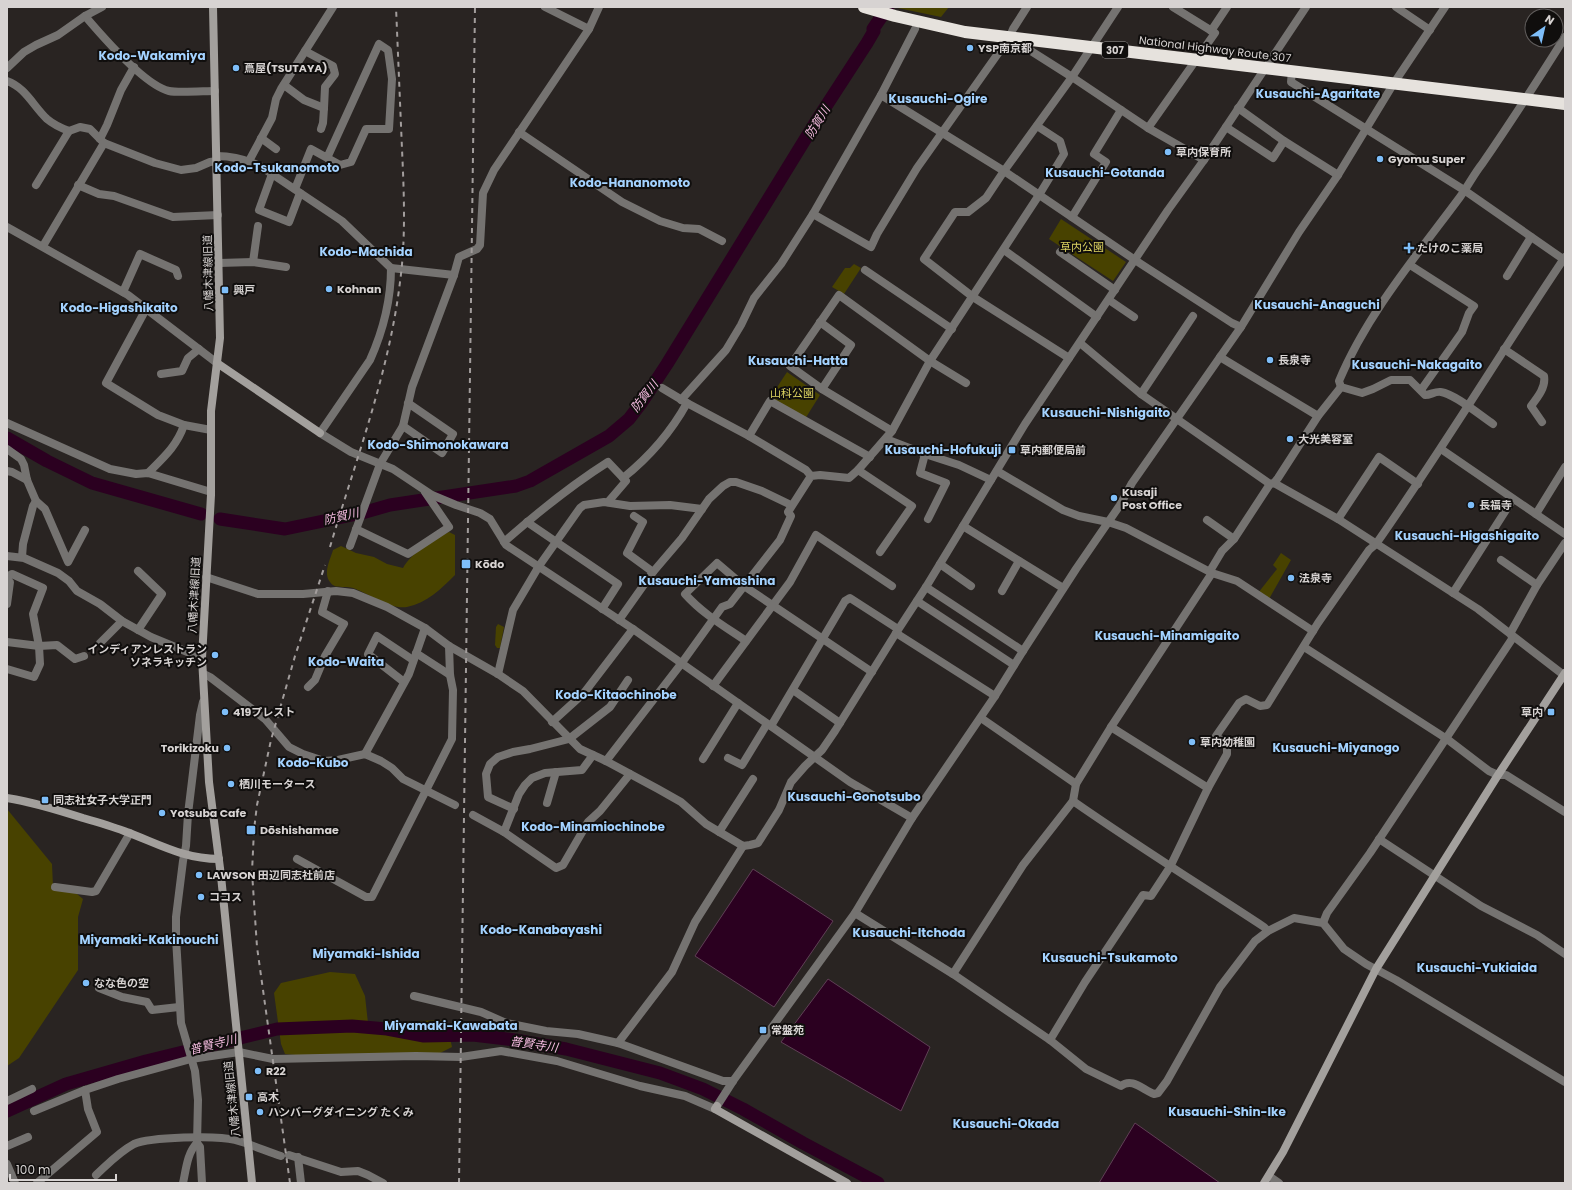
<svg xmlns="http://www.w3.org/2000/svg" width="1572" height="1190" font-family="Poppins,'Noto Sans JP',sans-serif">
<rect width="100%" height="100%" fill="#292422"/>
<g fill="#484200">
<path d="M 893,7 L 949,7 L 941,17 Z"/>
<path d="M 1061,219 L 1126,262 L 1113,281 L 1049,239 Z"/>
<path d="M 854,264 L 861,268 L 844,294 L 832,287 L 845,268 L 850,268 Z"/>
<path d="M 787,372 L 820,395 L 805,419 L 770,398 Z"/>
<path d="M 449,532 L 455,535 L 455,575 C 441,589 427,603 407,607 C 391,610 368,593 353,588 C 345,585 335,590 330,582 C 323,573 330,560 333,550 L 341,546 L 356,553 L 374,557 L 387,564 L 403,568 C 412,552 433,540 449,532 Z"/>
<path d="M 1281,553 L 1291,560 L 1269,599 L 1258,593 L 1277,569 L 1273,565 Z"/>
<path d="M 498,624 L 504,627 L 500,648 L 497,648 L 495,645 L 496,627 Z"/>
<path d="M 7,809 L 52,864 L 53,886 L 77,894 L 83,899 L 78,917 L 78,970 L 19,1058 L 7,1066 Z"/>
<path d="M 330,972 L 355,974 L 365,996 L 368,1023 L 446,1020 L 452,1047 L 436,1055 L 326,1058 L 285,1054 L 281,1044 L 274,993 L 281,983 Z"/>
</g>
<g fill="#2b0020" stroke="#5f3f55">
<path d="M 753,869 L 833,921 L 774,1007 L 695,956 Z"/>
<path d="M 828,979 L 930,1047 L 901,1111 L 781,1042 Z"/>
<path d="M 1135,1123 L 1220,1183 L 1099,1183 Z"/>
</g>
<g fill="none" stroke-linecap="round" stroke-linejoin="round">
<g stroke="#2b0020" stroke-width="13">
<path d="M 7,438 L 47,461 L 92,483 L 201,514"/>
<path d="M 220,519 L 285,529 L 362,513 L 390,505 L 516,486 L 530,481 L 609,436 L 629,419 L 642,402 L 667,364 L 817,120 L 867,43 L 874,31 L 873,29 L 888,7"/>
<path d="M 7,1111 L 66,1084 L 146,1061 L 277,1029 L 352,1026 L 387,1029 L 424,1036 L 473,1035 L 515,1040 L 566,1049 L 660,1073 L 703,1089 L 743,1109 L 803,1143 L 878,1183"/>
</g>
<g stroke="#757371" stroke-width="8">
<path d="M 545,7 L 589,29"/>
<path d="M 1396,7 L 1430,30"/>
<path d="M 85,16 C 102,36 144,85 169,91 C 178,93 205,91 215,91"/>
<path d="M 1211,31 L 1227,7"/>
<path d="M 1012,39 L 1072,77 L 1148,128 L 1204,160"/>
<path d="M 305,51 L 333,66 L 335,74 L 325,87 L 324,108"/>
<path d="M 7,68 L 24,52 L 36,45 L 58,35 L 85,16 L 102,7"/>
<path d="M 1292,71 L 1291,82 L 1464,190 L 1563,259"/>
<path d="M 7,81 C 25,87 34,107 47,119 C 54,125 61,128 69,131 L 80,127 L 90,129 L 104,143 L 155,163 L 181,170 L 196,168 L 210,162 L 217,161"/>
<path d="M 284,85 L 304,100 L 324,108 L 323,123 L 321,129"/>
<path d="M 881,95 L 915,29"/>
<path d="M 1238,108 L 1284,141 L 1338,175"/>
<path d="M 1226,127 L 1273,158 L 1284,141"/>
<path d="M 1148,128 L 1215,33 L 1173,7"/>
<path d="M 519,132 L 622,202 L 660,221 L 683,228 L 699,229 L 722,241"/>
<path d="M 261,138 L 276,149"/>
<path d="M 100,139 L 107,125 L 121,90 L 134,67"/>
<path d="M 217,156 C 232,156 247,160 260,166 L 342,221 L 391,268 C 391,300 383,331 370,360 L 320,433 L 351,452 L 393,469 L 432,495 L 456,505 L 480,513 L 490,519 L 506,545 L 633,629 L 850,782 L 912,818"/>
<path d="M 249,161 L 272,118 L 276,99 L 281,89 L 333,7"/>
<path d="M 272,174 L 259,210 L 289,222 L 300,193"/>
<path d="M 36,185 L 69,131"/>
<path d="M 78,185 L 99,194 L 114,196 L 173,217 L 218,215"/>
<path d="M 295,189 L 311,149 L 340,165 L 351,162 L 366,129 L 389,129 L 392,79 L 388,50 L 379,44 L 327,158"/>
<path d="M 813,214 L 871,247 L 877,234 L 917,168 L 1009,38 L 1013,29 L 1027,7"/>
<path d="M 1072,217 L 1106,162 L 1094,154 L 1121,110"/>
<path d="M 7,227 L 128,295 L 217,363"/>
<path d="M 43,246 L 104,143"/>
<path d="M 1004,250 L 1097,317"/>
<path d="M 1060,252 L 1115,290"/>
<path d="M 253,262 L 258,226"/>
<path d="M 219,263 L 253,262 L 286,267"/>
<path d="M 1410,265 L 1474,306 L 1469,313 L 1462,332 L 1421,390"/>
<path d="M 391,268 L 454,275"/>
<path d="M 865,270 L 952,329"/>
<path d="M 1507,276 L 1531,237"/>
<path d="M 123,292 L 140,254 L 176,270 L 178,276"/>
<path d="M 1109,300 L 1134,317"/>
<path d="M 146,309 L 106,383 L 158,415 L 184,425 L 211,430"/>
<path d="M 820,322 L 851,345 L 822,389"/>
<path d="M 1080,343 L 1141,394 L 1270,484"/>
<path d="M 1504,349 L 1544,376 C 1546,387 1538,397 1531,406 L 1542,422"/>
<path d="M 1220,357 L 1318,416"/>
<path d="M 1069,358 L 973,297 L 924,259 L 955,212 L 968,212 L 986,198 L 1004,171 L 1072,77 L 1118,7"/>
<path d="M 161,374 L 182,371 L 188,358 L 199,349"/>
<path d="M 1141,394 L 1193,316"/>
<path d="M 681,400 L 726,350 L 741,325 L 754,298 L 781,264 L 813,214 L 881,95 L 1004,171 L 1141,264 L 1232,323 L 1241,327"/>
<path d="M 687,403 L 749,436 L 806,470 L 811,476"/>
<path d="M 7,423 L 110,469 L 136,474 L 148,473 L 211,492"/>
<path d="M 1493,424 C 1481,416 1455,394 1441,392 C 1435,391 1431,395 1425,395 L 1410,380 L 1391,380 L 1373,389 L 1362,393 L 1341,387 L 1339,381 C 1367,314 1417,255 1460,197 C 1468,186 1474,174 1482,164 C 1511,122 1538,80 1565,37"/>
<path d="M 403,426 L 442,453 L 453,434 L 408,403"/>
<path d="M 892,431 L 822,389 L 790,366 L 839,295 L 930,361 L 966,383"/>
<path d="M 749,436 L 770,401 L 870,457"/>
<path d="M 886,439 L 925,454 L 959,465 L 991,480"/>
<path d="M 7,449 L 21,459 L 24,465 L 27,480 L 36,501 L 45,509 L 68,562 L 85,530"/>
<path d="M 1441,449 L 1565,534"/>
<path d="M 925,454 L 920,473 L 946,483 L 928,519"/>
<path d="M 858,470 L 912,506 L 880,552"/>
<path d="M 7,471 L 12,472 L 27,480"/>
<path d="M 997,471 L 1063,510 L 1079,516 L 1108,522 L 1126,528 L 1212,573 L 1237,581 L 1313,631"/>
<path d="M 148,473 C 163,458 177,446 184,425"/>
<path d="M 623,478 C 648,458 671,432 687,403 L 662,388"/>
<path d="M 1274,483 L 1338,519 L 1478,609 L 1565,676"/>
<path d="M 1536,514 L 1565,467"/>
<path d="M 634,516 L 643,522 L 627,553 L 653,572"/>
<path d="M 1338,519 L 1379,457 L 1418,484"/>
<path d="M 1207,520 L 1234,539"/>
<path d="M 527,522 L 618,584 L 602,609"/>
<path d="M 963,526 L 1063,588"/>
<path d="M 356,529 L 408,554 L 449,527 L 425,492"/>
<path d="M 504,542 C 537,513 570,486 608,462 L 626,481 L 608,502"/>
<path d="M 350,546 L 380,464 L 403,426 L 412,387 L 454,275 L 459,257 L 477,249 L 480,245 L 483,193 L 494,170 L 589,29 L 599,7"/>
<path d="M 7,556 L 24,558 L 58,573 L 69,581 L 77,591 L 100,604 L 122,621 L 151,637 L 202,658"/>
<path d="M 22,557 L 23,544 L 33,506 L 36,501"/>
<path d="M 1501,560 L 1537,585"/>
<path d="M 940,564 L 971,586"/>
<path d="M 138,571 L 162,594 L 138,630"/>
<path d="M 1210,571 L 1222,551 L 1234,539 L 1270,484 L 1274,483 L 1278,478 L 1318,416 L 1341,387"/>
<path d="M 7,577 L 12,574 L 43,588 L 33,614 L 39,646 L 40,664 L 34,677 L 7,669"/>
<path d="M 206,577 L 258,594 L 303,594 L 336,591 L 353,593 L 387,607 L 425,628 L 449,646 L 498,674 L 523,691 L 580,749 L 606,761 L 658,789 L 681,802 L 706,824 L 743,846 L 750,845 L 758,843 L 779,810 L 791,782 L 805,766 L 822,750 L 835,731 L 896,633 L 926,587 L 1025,424 L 1168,210 L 1204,160 L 1306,7"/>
<path d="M 7,580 L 10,582 L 7,604"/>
<path d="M 926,587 L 1023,651"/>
<path d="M 1002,591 L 1019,561"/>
<path d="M 1453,593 L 1513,499"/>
<path d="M 917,601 L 1014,665"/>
<path d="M 619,620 L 653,572 L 682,538 L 709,499 L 723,486 L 730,482 L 736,482 L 762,491 L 791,505"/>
<path d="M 896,633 L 995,696"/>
<path d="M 746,641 C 724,626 703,614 685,594 L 717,563 L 744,586 L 872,672"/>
<path d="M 7,642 L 39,646 L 57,645 L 75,659 L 84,656"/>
<path d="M 100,643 L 122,621"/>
<path d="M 1304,647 L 1447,739 L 1489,771 L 1498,775 L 1506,775 L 1565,812"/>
<path d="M 416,653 L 450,675"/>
<path d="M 204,674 L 210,677 L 265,719 L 289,747 L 303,754 L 324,761 L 338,760 L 365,754 L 381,761 L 392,768 L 403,779 L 455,805"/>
<path d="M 498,674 L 513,610 L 539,566 L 580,508 L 584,505 L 604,502 L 630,506 L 670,505 L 702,509"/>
<path d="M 404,682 L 368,654 L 377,636 L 413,660"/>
<path d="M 713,686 L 790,582 L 816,535 L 892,586"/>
<path d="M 308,687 L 315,680 L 325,656 L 344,624 L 322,612 L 328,591"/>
<path d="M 793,690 L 840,723"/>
<path d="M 981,718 L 1076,784"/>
<path d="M 552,722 L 584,693 L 633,629"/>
<path d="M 771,726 L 845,601 L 850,598 L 898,629"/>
<path d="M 1111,727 L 1208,788"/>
<path d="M 365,754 L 409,674 L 425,628"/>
<path d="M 728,758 L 742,765 L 767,724"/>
<path d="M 703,759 L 738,703"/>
<path d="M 606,761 L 681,664 L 722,607 L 730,604 L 780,540 L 791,516 L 788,512 L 811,476 L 820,475 L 849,478 L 858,470 L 892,431 L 930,361 L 1039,195 L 1064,154 L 1060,141 L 1037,126"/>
<path d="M 1073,801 C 1136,845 1200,885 1264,927 L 1268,931"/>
<path d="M 547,803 L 556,772"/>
<path d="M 514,809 L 488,797 L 486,774 L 490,764 L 498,757 L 513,752 L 530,749 L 569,739 L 610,707 L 628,680"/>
<path d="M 473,815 L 504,832 L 556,868 L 563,865 L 588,822 L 600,811 L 630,774"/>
<path d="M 504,832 L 519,794 L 525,785 L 532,778 L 545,773 L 582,770 L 593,755"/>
<path d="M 719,832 L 753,779"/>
<path d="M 1379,839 L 1481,906 L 1537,935 L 1565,954"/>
<path d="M 297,859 L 366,897 L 372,897 L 452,739 L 453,690 L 450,675 L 449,646"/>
<path d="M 55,887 L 92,892 L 96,891 L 130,833"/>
<path d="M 855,913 L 953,974 L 1050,1040 L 1086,1069 L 1121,1086 C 1132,1077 1143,1090 1154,1094 L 1158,1093 L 1167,1081 L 1220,987 L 1255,941 L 1268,931 L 1294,918 L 1323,923 L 1344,949 L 1366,964 L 1396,980 L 1565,1082"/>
<path d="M 1323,923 L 1327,913 L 1370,853 L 1512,639 L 1511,632 L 1537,585 L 1565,543"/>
<path d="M 953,974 L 1023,865 L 1073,801 L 1076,784 L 1111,727 L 1212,573"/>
<path d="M 99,988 L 122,997 L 147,1002 L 152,1010 L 179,1007"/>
<path d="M 414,996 L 481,1012 L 506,1023 L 546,1031 L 578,1034 L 618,1043 L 723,1081 L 733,1081"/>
<path d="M 1050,1040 L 1085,982 L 1143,895 L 1151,896 L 1170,867 L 1208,788 L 1227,754 L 1227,745 L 1216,736 L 1239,703 L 1246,699 L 1260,706 L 1267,705 L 1318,623 L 1369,550 L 1376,544 C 1442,450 1501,352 1565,257"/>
<path d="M 618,1043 L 672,972 L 695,922 L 743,846"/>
<path d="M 7,1101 L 32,1089"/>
<path d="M 717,1106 L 733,1081 L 855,913 L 912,818 L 995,696 L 1023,651 L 1076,569 L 1120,505 L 1132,483 L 1241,327 L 1299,232 L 1338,175 L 1394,83 L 1445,7"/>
<path d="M 34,1111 L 85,1090"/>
<path d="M 197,1143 L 200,1147 L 202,1183"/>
<path d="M 7,1146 L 28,1137"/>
<path d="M 289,1155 L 341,1172 L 358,1171 L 368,1175 L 383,1183"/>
<path d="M 298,1157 L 301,1183"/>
<path d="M 7,1164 L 15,1183"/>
<path d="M 96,1175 C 109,1163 119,1152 134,1144 C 150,1137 217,1135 235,1140 C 250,1144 266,1151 281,1156"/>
<path d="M 1269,1176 L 1279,1183"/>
<path d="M 37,1183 L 97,1132 L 88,1109 L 85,1090 L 118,1079 L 191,1059 L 239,1052 L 273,1059 L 416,1056 L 461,1057 L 501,1051 L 557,1061 L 640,1086 L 685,1096 L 715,1109"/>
<path d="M 183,1183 C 186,1170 187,1153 197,1143 L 198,1100 L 195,1071 L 181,1023 L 176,938 L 176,917 L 183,861 L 186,846 L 188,814 L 200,715 L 203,702"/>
</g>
<g stroke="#a3a09d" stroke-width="8">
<path d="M 213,7 L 220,338 L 211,411 L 211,495 L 202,658 L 209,782 L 221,876 L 252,1183"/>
<path d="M 217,363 L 320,433"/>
<path d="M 7,798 C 33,802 58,810 83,818 C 97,822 111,826 124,831 C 157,843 183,859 219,859"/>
<path d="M 717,1106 L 715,1109 L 847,1183"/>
<path d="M 1264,1183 L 1283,1152 L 1376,969 L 1498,775 L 1565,673"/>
</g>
<path stroke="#e6e2dd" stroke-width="12" d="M 864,7 L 895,16 L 965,32 L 1565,104"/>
<g stroke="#a29d9c" stroke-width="2" stroke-dasharray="5 5" stroke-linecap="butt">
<path d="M 330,547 C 356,459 389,373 400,282 C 406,238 404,193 402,149 C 400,102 398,54 396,7"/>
<path d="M 290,1183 L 257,947 L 252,872 L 254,830 L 257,805 L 271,740 L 295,656 L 325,565"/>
<path d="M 459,1183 L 475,7"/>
</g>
</g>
<g fill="#7ebef9" stroke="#100e0d" stroke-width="1.5">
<circle cx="970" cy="48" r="4"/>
<circle cx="236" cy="68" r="4"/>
<circle cx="1168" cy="152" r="4"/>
<circle cx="1380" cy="159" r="4"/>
<path d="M1407 242h4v4h4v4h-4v4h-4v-4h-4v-4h4z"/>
<circle cx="329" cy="289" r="4"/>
<rect x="221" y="286" width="8" height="8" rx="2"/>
<circle cx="1270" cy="360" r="4"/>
<circle cx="1290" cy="439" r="4"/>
<rect x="1008" y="446" width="8" height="8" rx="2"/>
<circle cx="1114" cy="498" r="4"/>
<circle cx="1471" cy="505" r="4"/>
<rect x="461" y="559" width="10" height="10" rx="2"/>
<circle cx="1291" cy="578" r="4"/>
<circle cx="215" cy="655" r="4"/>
<circle cx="225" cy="712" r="4"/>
<rect x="1547" y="708" width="8" height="8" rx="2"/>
<circle cx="1192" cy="742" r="4"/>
<circle cx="227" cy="748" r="4"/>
<circle cx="231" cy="784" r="4"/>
<rect x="41" y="796" width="8" height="8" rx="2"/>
<circle cx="162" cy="813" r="4"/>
<rect x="246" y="825" width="10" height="10" rx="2"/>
<circle cx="199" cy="875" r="4"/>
<circle cx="201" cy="897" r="4"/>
<circle cx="86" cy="983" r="4"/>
<rect x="759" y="1026" width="8" height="8" rx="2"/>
<circle cx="258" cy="1071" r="4"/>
<rect x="245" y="1093" width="8" height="8" rx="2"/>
<circle cx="260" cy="1112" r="4"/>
</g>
<g text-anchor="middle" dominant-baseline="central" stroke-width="4" stroke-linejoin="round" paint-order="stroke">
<rect fill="#100e0d" stroke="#9b9897" stroke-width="1" x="1102" y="42" width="26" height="16" rx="3"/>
<g font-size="10" font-weight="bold" fill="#d7d3d2">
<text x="1115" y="50">307</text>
</g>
<g font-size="11" font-weight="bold" fill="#d7d3d2" stroke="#100e0d" text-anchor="start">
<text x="978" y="48">YSP南京都</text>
<text x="244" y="68">蔦屋(TSUTAYA)</text>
<text x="1176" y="152">草内保育所</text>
<text x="1388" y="159">Gyomu Super</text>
<text x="1417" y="248">たけのこ薬局</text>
<text x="337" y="289">Kohnan</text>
<text x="233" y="290">興戸</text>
<text x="1278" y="360">長泉寺</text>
<text x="1298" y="439">大光美容室</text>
<text x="1020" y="450">草内郵便局前</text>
<text x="1122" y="492">Kusaji<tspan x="1122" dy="13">Post Office</tspan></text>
<text x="1479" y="505">長福寺</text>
<text x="475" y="564">Kōdo</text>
<text x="1299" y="578">法泉寺</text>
<text x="207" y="649" text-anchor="end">インディアンレストラン<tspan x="207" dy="13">ソネラキッチン</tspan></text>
<text x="233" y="712">419プレスト</text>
<text x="1543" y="712" text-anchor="end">草内</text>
<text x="1200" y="742">草内幼稚園</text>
<text x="219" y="748" text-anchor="end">Torikizoku</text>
<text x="239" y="784">栖川モータース</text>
<text x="53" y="800">同志社女子大学正門</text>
<text x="170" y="813">Yotsuba Cafe</text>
<text x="260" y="830">Dōshishamae</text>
<text x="207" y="875">LAWSON 田辺同志社前店</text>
<text x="209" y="897">ココス</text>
<text x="94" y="983">なな色の空</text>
<text x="771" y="1030">常盤苑</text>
<text x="266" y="1071">R22</text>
<text x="257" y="1097">高木</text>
<text x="268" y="1112">ハンバーグダイニング たくみ</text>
</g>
<g font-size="11" fill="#d7d3d2" stroke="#100e0d">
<text transform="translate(1215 49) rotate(7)">National Highway Route 307</text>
<text transform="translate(208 273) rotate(-91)">八幡木津線旧道</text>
<text transform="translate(194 595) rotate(-87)">八幡木津線旧道</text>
<text transform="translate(232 1099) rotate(-96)">八幡木津線旧道</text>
</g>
<g font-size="11" fill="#ddd361" stroke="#100e0d">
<text x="1082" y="247">草内公園</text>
<text x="792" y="393">山科公園</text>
</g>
<g font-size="12" font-weight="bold" fill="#a3d2ff" stroke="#100e0d">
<text x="152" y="55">Kodo-Wakamiya</text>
<text x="1318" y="93">Kusauchi-Agaritate</text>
<text x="938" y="98">Kusauchi-Ogire</text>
<text x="277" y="167">Kodo-Tsukanomoto</text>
<text x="1105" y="172">Kusauchi-Gotanda</text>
<text x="630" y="182">Kodo-Hananomoto</text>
<text x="366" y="251">Kodo-Machida</text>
<text x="1317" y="304">Kusauchi-Anaguchi</text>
<text x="119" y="307">Kodo-Higashikaito</text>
<text x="798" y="360">Kusauchi-Hatta</text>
<text x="1417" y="364">Kusauchi-Nakagaito</text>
<text x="1106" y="412">Kusauchi-Nishigaito</text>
<text x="438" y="444">Kodo-Shimonokawara</text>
<text x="943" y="449">Kusauchi-Hofukuji</text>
<text x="1467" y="535">Kusauchi-Higashigaito</text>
<text x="707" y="580">Kusauchi-Yamashina</text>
<text x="1167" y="635">Kusauchi-Minamigaito</text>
<text x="346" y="661">Kodo-Waita</text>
<text x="616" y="694">Kodo-Kitaochinobe</text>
<text x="1336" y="747">Kusauchi-Miyanogo</text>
<text x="313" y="762">Kodo-Kubo</text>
<text x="854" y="796">Kusauchi-Gonotsubo</text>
<text x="593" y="826">Kodo-Minamiochinobe</text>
<text x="541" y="929">Kodo-Kanabayashi</text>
<text x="909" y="932">Kusauchi-Itchoda</text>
<text x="149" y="939">Miyamaki-Kakinouchi</text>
<text x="366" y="953">Miyamaki-Ishida</text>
<text x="1110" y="957">Kusauchi-Tsukamoto</text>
<text x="1477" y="967">Kusauchi-Yukiaida</text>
<text x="451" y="1025">Miyamaki-Kawabata</text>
<text x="1227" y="1111">Kusauchi-Shin-Ike</text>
<text x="1006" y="1123">Kusauchi-Okada</text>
</g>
<g font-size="12" font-style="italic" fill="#f7bde2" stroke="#100e0d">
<text transform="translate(817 122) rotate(-58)">防賀川</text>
<text transform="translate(644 396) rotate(-52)">防賀川</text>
<text transform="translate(341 516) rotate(-13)">防賀川</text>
<text transform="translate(213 1044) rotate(-14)">普賢寺川</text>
<text transform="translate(534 1044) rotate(8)">普賢寺川</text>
</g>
</g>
<rect width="1572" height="1190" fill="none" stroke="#d7d3d2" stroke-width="16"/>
<g transform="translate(1544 28) rotate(34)"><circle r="19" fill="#100e0d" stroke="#605d5c"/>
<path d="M0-3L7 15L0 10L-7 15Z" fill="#7ebef9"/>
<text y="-6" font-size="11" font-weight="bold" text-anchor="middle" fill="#d7d3d2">N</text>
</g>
<path d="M10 1174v6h106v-6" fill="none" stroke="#d7d3d2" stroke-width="2"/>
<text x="16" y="1174" font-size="12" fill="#d7d3d2" stroke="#100e0d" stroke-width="3" paint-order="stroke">100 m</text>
</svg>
